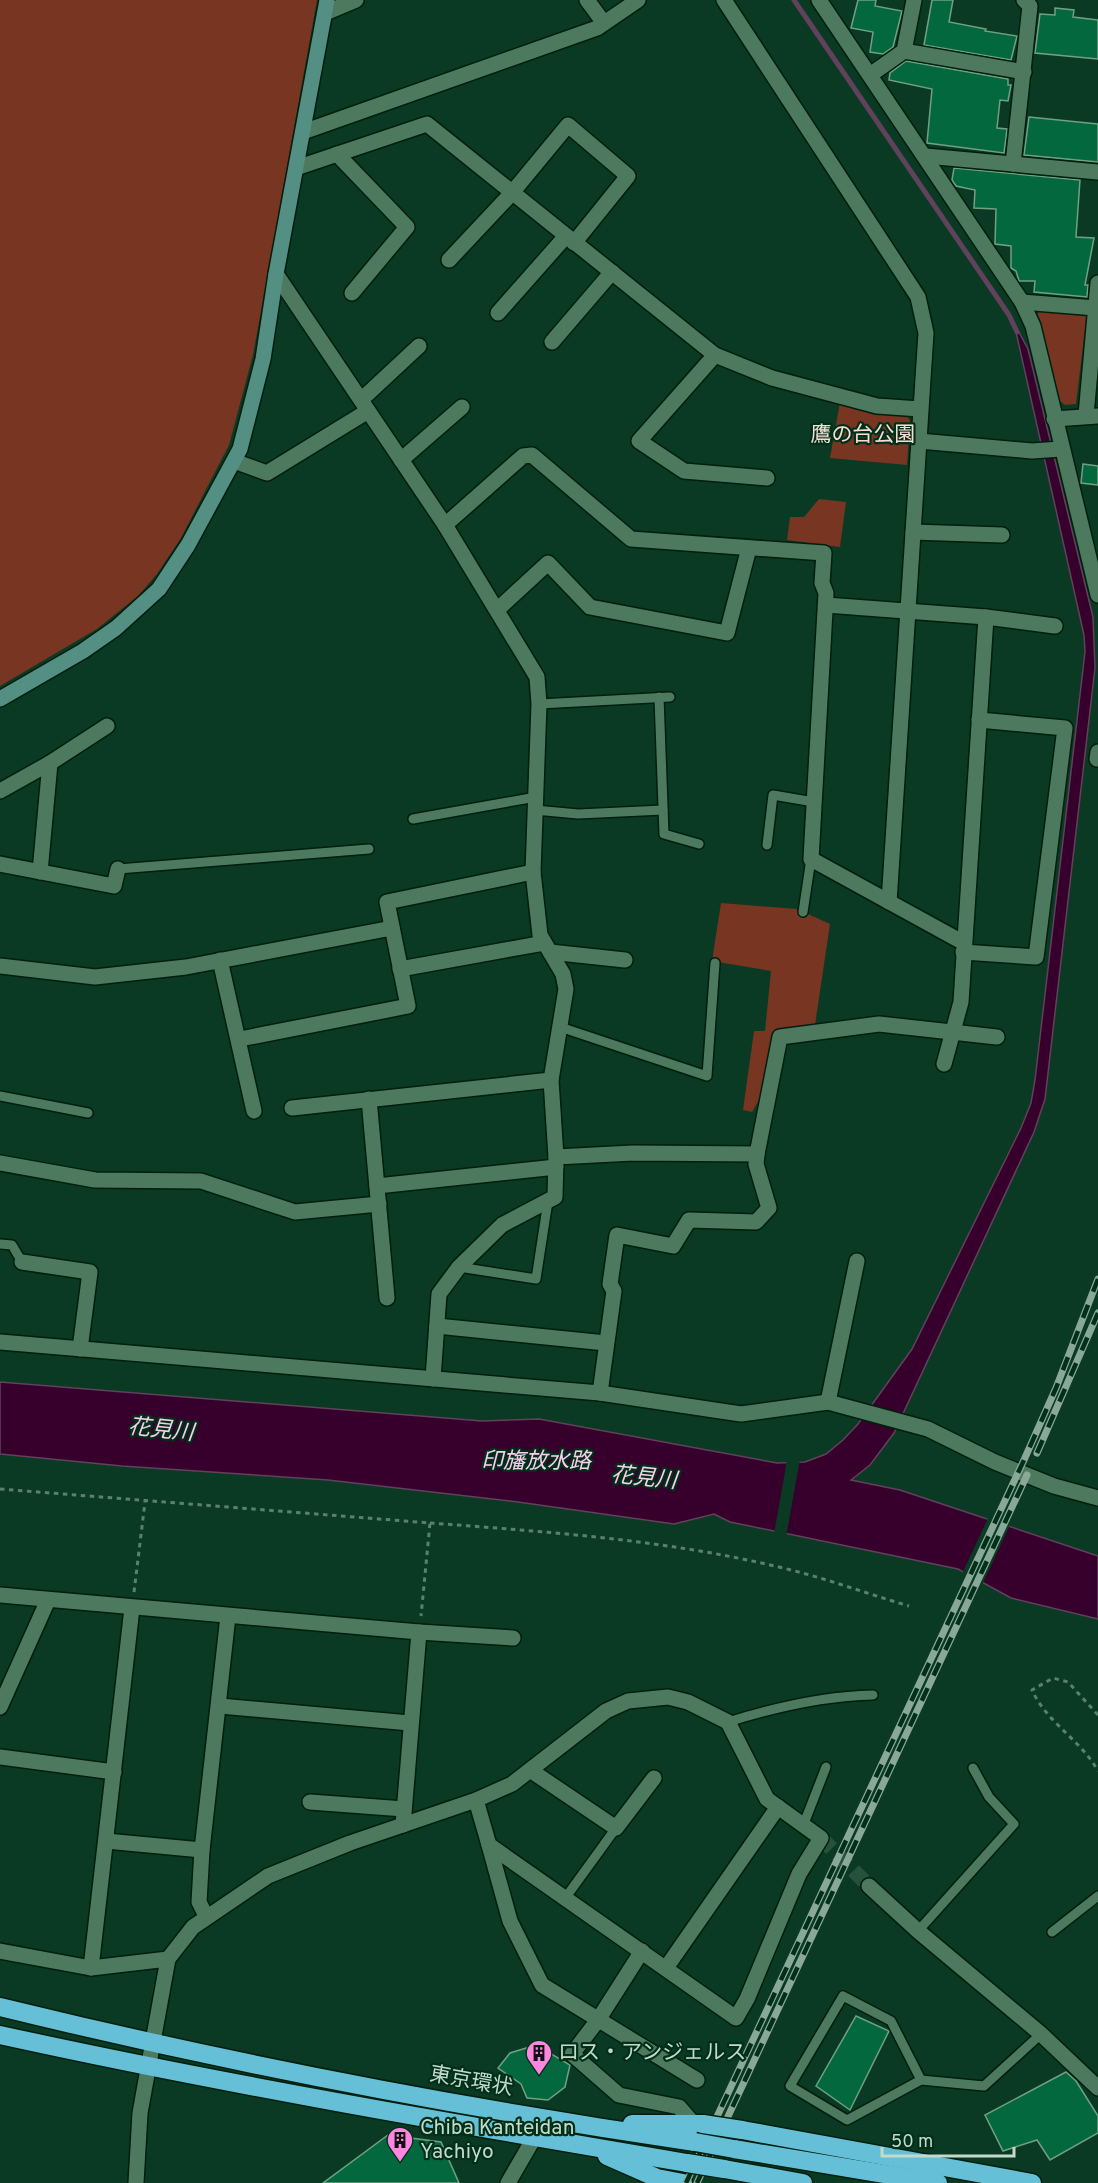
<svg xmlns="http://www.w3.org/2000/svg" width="1098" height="2183" font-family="Overpass,'Noto Sans JP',sans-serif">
<rect width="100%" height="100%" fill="#0a3a23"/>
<g fill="#773522">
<path d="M 0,0 L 317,0 L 253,355 L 229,445 L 181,538 L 157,574 L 138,596 L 97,629 L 0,686 Z"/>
<path d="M 1038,309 L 1087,313 L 1076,404 L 1065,405 L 1060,401 L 1038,323 Z"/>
<path d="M 840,402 L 906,413 L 910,421 L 907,465 L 830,458 Z"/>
<path d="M 819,499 L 846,502 L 840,547 L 787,540 L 790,517 L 804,517 Z"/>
<path d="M 721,903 L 797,909 L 830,924 L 815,1025 L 772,1032 L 762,1095 L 752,1112 L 743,1110 L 754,1031 L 765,1031 L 771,971 L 712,961 Z"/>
</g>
<path fill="#37002c" stroke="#61415c" stroke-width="1.5" d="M 1014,323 L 1028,349 L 1093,617 L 1095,668 L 1045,1099 L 1034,1132 L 894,1433 L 870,1465 L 851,1480 L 900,1490 L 1098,1556 L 1098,1619 L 1011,1598 L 958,1569 L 730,1522 L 714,1514 L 674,1524 L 518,1502 L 328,1480 L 122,1466 L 0,1454 L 0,1382 L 482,1421 L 539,1419 L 777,1463 L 805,1462 L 826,1454 L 843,1440 L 858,1424 L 912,1349 L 1021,1128 L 1031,1103 L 1035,1080 L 1085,652 L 1084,635 Z"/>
<g fill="#0a3a23">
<path d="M 800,1459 L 786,1537 L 774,1534 L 787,1460 Z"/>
<path d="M 988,1518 L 1010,1525 L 982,1585 L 962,1574 Z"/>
</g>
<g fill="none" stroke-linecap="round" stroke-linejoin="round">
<path stroke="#61415c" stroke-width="5" d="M 794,0 L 1009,315 L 1017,332"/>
</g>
<g fill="#04683e" stroke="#71a083" stroke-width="1.5">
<path d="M 858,0 L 876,0 L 875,6 L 902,11 L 893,47 L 883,54 L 870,52 L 873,32 L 851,28 Z"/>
<path d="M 932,0 L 953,0 L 949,22 L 986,29 L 985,31 L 1017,36 L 1011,60 L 924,45 Z"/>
<path d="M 1055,8 L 1074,10 L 1073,17 L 1098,20 L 1098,59 L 1035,53 L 1040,14 L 1055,15 Z"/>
<path d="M 906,61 L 1008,79 L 1008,85 L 1011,85 L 1008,101 L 1000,100 L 997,128 L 1007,129 L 1004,153 L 927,143 L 932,89 L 889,80 L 890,73 Z"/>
<path d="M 1029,117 L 1098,124 L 1098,162 L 1024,155 Z"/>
<path d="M 954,168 L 1080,180 L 1076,237 L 1094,238 L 1085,285 L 1088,285 L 1087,297 L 1034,292 L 1035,281 L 1019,281 L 1016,271 L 1011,268 L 1011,246 L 995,244 L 996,209 L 974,208 L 975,190 L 956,186 L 952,180 Z"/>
<path d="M 1083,464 L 1098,466 L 1098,485 L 1081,483 Z"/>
<path d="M 856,2016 L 889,2031 L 850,2110 L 816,2086 Z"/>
<path d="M 536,2045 L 570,2065 L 565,2087 L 548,2100 L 527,2098 L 521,2084 L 498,2068 L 510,2053 Z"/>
<path d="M 1066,2072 L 1076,2081 L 1098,2116 L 1098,2133 L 1050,2160 L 1037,2140 L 1003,2151 L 985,2115 Z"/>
<path d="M 388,2135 L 441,2142 L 459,2183 L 323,2183 Z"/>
</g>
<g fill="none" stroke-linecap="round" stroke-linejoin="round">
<path stroke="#26523c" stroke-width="15" stroke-dasharray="15 8" stroke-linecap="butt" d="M 821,1838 L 869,1886"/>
<g stroke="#001f0e" stroke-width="12">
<g id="lane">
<path d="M 659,697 L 664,834 L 699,844"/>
<path d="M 539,704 L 670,697"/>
<path d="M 535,810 L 578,814 L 663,810"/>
<path d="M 413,819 L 536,797"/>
<path d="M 767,845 L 773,795 L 814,802"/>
<path d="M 118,869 L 369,849"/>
<path d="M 803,912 L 811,859"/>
<path d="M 560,1027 L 707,1076 L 715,963"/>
<path d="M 0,1096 L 88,1113"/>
<path d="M 0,1244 L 12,1245 L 22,1262"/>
<path d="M 459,1267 L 536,1279 L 548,1201"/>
<path d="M 728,1722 C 776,1707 823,1696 873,1695"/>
<path d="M 803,1826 L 826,1767"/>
<path d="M 566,1897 L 616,1828"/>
<path d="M 918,1931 L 1014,1824 L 989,1797 L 973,1768"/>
<path d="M 1052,1932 L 1098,1896"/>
<path d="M 921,2080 L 891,2021 L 843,1996 L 790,2086 L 847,2120 L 921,2080 L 984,2086 L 1041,2034"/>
</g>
</g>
<g stroke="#001f0e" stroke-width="18">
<g id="street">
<path d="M 587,0 L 604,23"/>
<path d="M 724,0 L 918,297 L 926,333 L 889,902"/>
<path d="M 819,0 L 1022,302 L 1033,326 L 1098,595"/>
<path d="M 325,13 L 356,0"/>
<path d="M 904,51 L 1024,72"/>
<path d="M 870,75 L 904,51 L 914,0"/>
<path d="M 303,132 L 597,28 L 638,0"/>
<path d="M 337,154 L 407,227 L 352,293"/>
<path d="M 926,156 L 1098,172"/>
<path d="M 1013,164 L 1030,6 L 1024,0"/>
<path d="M 296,168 L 427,124 L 715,355 L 772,378 L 877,406 L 920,409"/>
<path d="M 449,260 L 511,194 L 568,125 L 628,176 L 574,243"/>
<path d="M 276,274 L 445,525 L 537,677 L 539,704 L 533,872 L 540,935 L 563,974 L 566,989 L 551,1080 L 556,1157"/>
<path d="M 1022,302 L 1096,308"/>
<path d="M 498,313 L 566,236"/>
<path d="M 552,342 L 612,272"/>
<path d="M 715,355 L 639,441 L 684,471 L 767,478"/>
<path d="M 361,400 L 419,346"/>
<path d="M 1086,415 L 1098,283"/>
<path d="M 1054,419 L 1098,416"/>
<path d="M 919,441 L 1032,451 L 1061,449"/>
<path d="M 401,460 L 462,407"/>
<path d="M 234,461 L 267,473 L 368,411"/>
<path d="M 445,525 L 523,456 L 532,455 L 631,539 L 824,553 L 822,583 L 826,593 L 811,859 L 964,943"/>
<path d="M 913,532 L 1002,535"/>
<path d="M 826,605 L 986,617 L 1055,626"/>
<path d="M 498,609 L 548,563 L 590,607 L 727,633 L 749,548"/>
<path d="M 1097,759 L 1098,752"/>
<path d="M 0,791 L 50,763 L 107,726"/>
<path d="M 0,864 L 114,886 L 118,869"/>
<path d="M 40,872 L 50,763"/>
<path d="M 550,952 L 625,960"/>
<path d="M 963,952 L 1036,957 L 1065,728 L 979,720"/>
<path d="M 220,960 L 254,1111"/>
<path d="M 0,966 L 95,977 L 186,967 L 392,928"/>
<path d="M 400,969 L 544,943"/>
<path d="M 240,1039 L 408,1006 L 387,902 L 533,872"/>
<path d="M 944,1064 L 961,1002 L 986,617"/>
<path d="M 369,1099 L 387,1298"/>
<path d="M 292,1108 L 551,1080"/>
<path d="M 0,1163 L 95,1180 L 201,1181 L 295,1212 L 379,1204"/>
<path d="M 377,1186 L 556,1167"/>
<path d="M 22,1262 L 90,1272 L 80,1349"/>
<path d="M 437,1326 L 606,1343"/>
<path d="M 0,1342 L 600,1393 L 741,1414 L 828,1402 L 928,1429 L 995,1462 L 1054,1486 L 1098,1498"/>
<path d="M 433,1379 L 439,1294 L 459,1267 L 502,1225 L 555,1197 L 556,1157 L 633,1153 L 757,1154 L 780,1037 L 879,1024 L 997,1037"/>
<path d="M 600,1393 L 614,1291 L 610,1284 L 617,1235 L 673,1246 L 689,1220 L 756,1222 L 769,1208 L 756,1164 L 757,1154"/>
<path d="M 828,1402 L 857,1261"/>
<path d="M 0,1595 L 419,1632 L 403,1825"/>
<path d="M 419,1632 L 513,1638"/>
<path d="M 220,1706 L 410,1723"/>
<path d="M 0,1707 L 48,1600"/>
<path d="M 0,1757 L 114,1772"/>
<path d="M 530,1770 L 616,1828 L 654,1778"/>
<path d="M 310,1802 L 404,1809"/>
<path d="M 106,1841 L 202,1850"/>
<path d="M 489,1845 L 510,1921 L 542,1985 L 697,2080"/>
<path d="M 869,1886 L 918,1931 L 1041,2034 L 1098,2088"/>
<path d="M 206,1916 L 199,1902 L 202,1850 L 228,1616"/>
<path d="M 0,1951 L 91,1968 L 168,1959"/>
<path d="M 642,1951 L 598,2020 L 572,2054 L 619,2095 L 679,2107 L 692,2122"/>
<path d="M 91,1968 L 132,1608"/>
<path d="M 666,1968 L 778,1807"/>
<path d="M 136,2183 L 140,2113 L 168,1959 L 193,1927 L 268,1876 L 350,1843 L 476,1800 L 512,1784 L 606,1711 L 628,1701 L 668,1697 L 688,1702 L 728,1722 L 767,1799 L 821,1838 L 799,1874 L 747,1999 L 736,2018 L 489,1845 L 476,1800"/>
<path d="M 508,2183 L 534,2138"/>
</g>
</g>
<g stroke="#001f0e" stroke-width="18">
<path id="secondary" d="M 0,699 L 83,651 L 116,628 L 159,589 L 188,545 L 240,449 L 263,359 L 276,274 L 327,0"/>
</g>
<g stroke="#001f0e" stroke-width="21">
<g id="highway">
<path d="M 0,2007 C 229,2063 462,2108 695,2142"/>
<path d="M 0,2035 C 228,2085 457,2124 687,2163"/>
<path d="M 632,2124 L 703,2124"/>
<path d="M 742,2130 L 1032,2183"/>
<path d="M 734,2149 L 938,2183"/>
<path d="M 607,2156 L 657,2178 L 683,2183"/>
<path d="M 724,2169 L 803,2183"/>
</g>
</g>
<g stroke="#5b806d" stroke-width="3" stroke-dasharray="4.5 4.5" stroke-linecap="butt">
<path d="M 0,1489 L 430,1523 L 421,1616"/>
<path d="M 430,1523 C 550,1532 670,1540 787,1569 C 828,1579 868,1594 909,1606"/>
<path d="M 134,1592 L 145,1502"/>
<path d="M 1098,1715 L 1068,1682 L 1053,1678 L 1032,1690 C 1047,1723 1081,1740 1098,1771"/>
</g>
<use href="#lane" stroke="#4d7a5f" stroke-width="9"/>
<use href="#street" stroke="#4d7a5f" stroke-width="15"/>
<use href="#secondary" stroke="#548f83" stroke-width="15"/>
<use href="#highway" stroke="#65bfd7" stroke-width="18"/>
<g stroke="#8aa897" stroke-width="7">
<g id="rail">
<path d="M 1037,1453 L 1098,1313"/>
<path d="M 686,2183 L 1024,1460 L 1056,1388 L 1098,1279"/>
<path d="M 697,2183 L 1027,1475"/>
</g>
</g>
<use href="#rail" stroke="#003019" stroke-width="4.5" stroke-dasharray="14" stroke-linecap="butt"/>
<g stroke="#001f0e" stroke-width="21" stroke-linecap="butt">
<g id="highway-bridge">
<path d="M 703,2124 L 742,2130"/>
<path d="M 695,2142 L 734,2149"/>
<path d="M 687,2163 L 724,2169"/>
</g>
</g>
<use href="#highway-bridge" stroke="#65bfd7" stroke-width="18"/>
</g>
<defs>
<g id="building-pin" transform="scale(1.35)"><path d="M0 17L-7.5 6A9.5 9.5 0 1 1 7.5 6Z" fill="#fe85e0" stroke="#003019"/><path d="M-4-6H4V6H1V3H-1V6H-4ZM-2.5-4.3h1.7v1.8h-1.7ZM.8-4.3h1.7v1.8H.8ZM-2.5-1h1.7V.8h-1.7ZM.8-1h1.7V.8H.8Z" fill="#111"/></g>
</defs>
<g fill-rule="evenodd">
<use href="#building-pin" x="539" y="2053"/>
<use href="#building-pin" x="400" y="2140"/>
</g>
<g text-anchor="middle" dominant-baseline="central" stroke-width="4.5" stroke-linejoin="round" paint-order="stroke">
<g font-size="21" fill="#f9ddd5" stroke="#003019">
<text x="863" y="435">鷹の台公園</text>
</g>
<g font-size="21" fill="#c3dacb" stroke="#003019" text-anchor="start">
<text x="558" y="2053">ロス・アンジェルス</text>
<text x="420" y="2128">Chiba Kanteidan<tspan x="420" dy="24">Yachiyo</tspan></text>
</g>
<g font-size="21" fill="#c3dacb" stroke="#003019">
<text transform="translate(471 2082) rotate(10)">東京環状</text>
</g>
<g font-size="22" font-style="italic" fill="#fbceed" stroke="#003019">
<text transform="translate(161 1431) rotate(6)">花見川</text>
<text x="536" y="1462">印旛放水路</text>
<text transform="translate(644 1479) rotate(6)">花見川</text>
</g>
</g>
<path d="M882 2147v9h132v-9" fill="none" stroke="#c3dacb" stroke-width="3"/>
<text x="891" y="2147" font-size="18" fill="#c3dacb" stroke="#003019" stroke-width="4.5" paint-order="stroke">50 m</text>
</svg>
